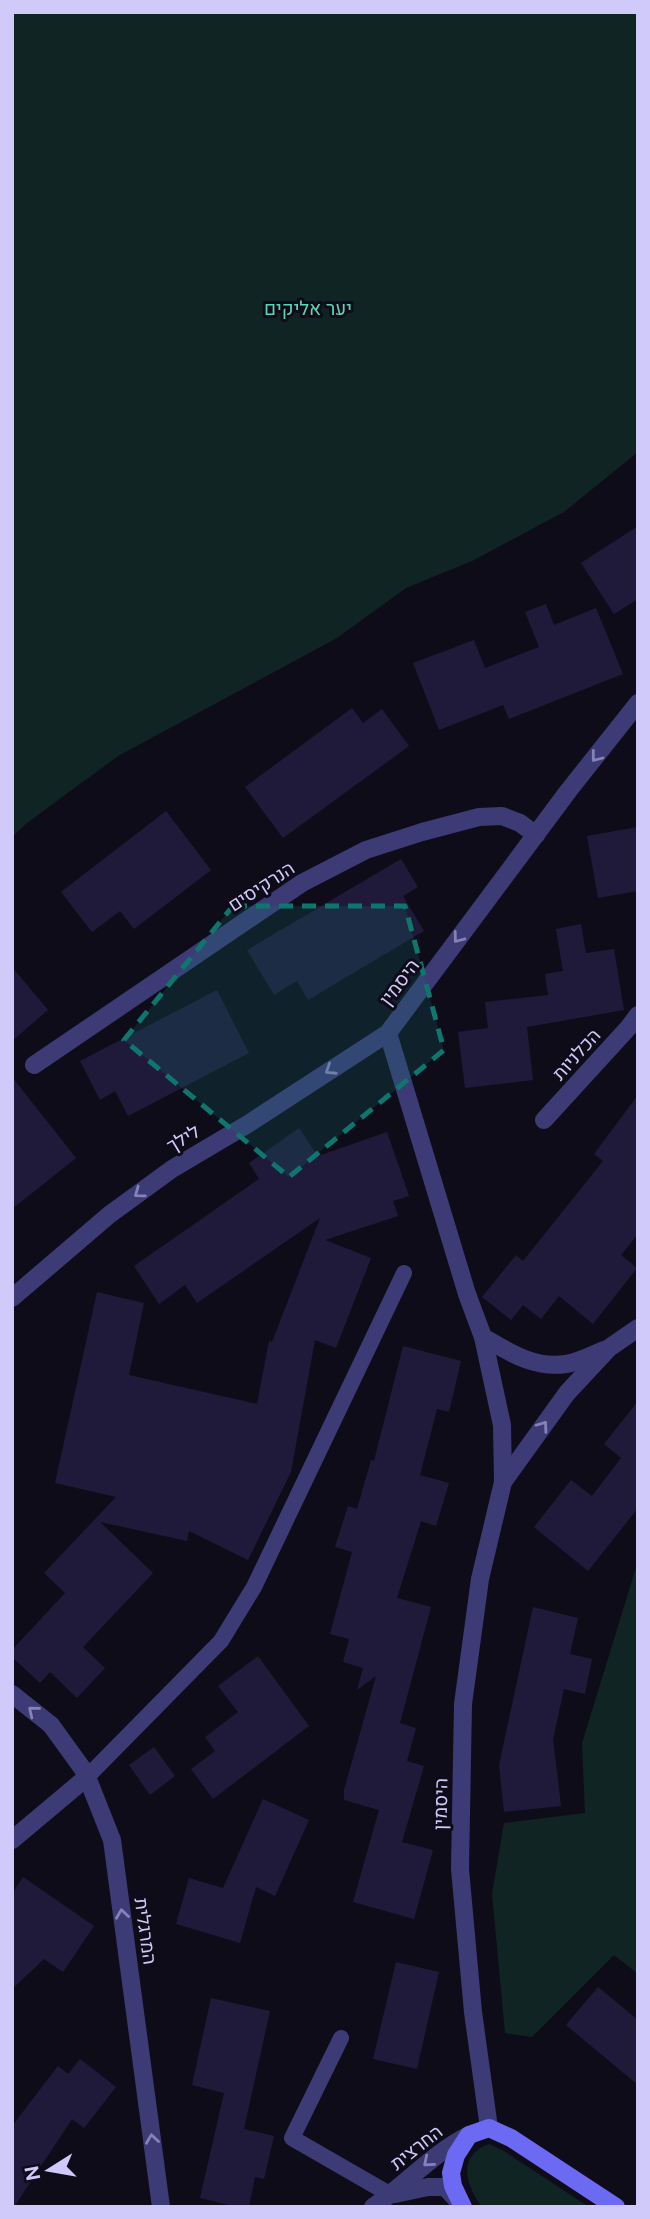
<svg xmlns="http://www.w3.org/2000/svg" width="650" height="2219" font-family="'Public Sans',Heebo,sans-serif">
<rect width="100%" height="100%" fill="#0f0c1a"/>
<g fill="#102423">
<path d="M 12,12 L 638,12 L 638,452 L 564,512 L 472,561 L 406,588 L 337,638 L 118,756 L 27,823 L 12,837 Z"/>
<path d="M 638,1561 L 638,1974 L 614,1955 L 532,2037 L 505,2033 L 492,1894 L 504,1823 L 585,1813 L 582,1743 Z"/>
<path d="M 489,2144 L 504,2151 L 589,2207 L 482,2207 C 466,2186 456,2156 489,2144 Z"/>
</g>
<g fill="#201a3a">
<path d="M 638,526 L 638,599 L 614,614 L 581,563 Z"/>
<path d="M 546,604 L 554,625 L 596,608 L 623,674 L 509,719 L 503,705 L 439,730 L 413,663 L 474,640 L 485,668 L 539,647 L 525,612 Z"/>
<path d="M 352,708 L 363,723 L 382,709 L 409,746 L 283,838 L 245,787 Z"/>
<path d="M 166,811 L 211,870 L 134,929 L 120,911 L 92,932 L 61,892 Z"/>
<path d="M 638,827 L 638,891 L 598,898 L 587,836 Z"/>
<path d="M 401,859 L 418,887 L 403,896 L 424,931 L 308,1000 L 297,981 L 274,995 L 247,950 Z"/>
<path d="M 581,924 L 586,953 L 614,949 L 624,1010 L 527,1027 L 533,1080 L 465,1088 L 458,1032 L 488,1028 L 485,1002 L 548,995 L 545,974 L 563,971 L 556,929 Z"/>
<path d="M 12,967 L 48,1010 L 12,1041 Z"/>
<path d="M 217,990 L 249,1053 L 128,1116 L 115,1091 L 100,1100 L 80,1061 Z"/>
<path d="M 12,1077 L 76,1158 L 12,1209 Z"/>
<path d="M 638,1095 L 638,1234 L 621,1255 L 637,1268 L 593,1324 L 559,1296 L 541,1319 L 523,1305 L 511,1320 L 482,1297 L 516,1255 L 523,1261 L 603,1161 L 594,1154 Z"/>
<path d="M 299,1128 L 318,1156 L 387,1132 L 409,1196 L 393,1201 L 398,1216 L 325,1240 L 371,1258 L 336,1348 L 315,1340 L 291,1472 L 248,1560 L 189,1531 L 187,1541 L 100,1522 L 153,1573 L 83,1647 L 105,1668 L 77,1698 L 50,1672 L 40,1683 L 12,1657 L 12,1650 L 65,1593 L 44,1573 L 116,1497 L 55,1483 L 97,1292 L 144,1303 L 129,1375 L 257,1404 L 269,1341 L 272,1342 L 320,1218 L 197,1303 L 185,1285 L 159,1304 L 134,1266 L 259,1179 L 249,1163 Z"/>
<path d="M 403,1346 L 461,1361 L 449,1412 L 437,1409 L 420,1475 L 449,1483 L 436,1526 L 421,1521 L 397,1598 L 431,1607 L 400,1723 L 416,1728 L 407,1761 L 424,1766 L 402,1842 L 433,1850 L 414,1919 L 353,1902 L 379,1810 L 344,1800 L 344,1790 L 376,1676 L 357,1690 L 363,1668 L 343,1662 L 349,1639 L 330,1634 L 352,1552 L 335,1547 L 348,1506 L 357,1509 L 371,1460 L 374,1461 Z"/>
<path d="M 638,1401 L 638,1508 L 588,1571 L 534,1527 L 571,1480 L 592,1496 L 621,1458 L 604,1444 Z"/>
<path d="M 533,1607 L 578,1618 L 570,1654 L 592,1659 L 585,1694 L 564,1689 L 553,1739 L 561,1806 L 504,1812 L 499,1765 Z"/>
<path d="M 258,1656 L 309,1726 L 213,1799 L 191,1769 L 215,1751 L 205,1737 L 238,1712 L 218,1686 Z"/>
<path d="M 154,1747 L 175,1776 L 150,1795 L 129,1765 Z"/>
<path d="M 263,1799 L 309,1820 L 275,1896 L 256,1887 L 240,1943 L 176,1924 L 189,1878 L 223,1888 Z"/>
<path d="M 23,1877 L 94,1926 L 63,1972 L 44,1959 L 12,1989 L 12,1894 Z"/>
<path d="M 396,1962 L 439,1972 L 417,2069 L 373,2059 Z"/>
<path d="M 598,1987 L 638,2020 L 638,2085 L 566,2025 Z"/>
<path d="M 211,1998 L 270,2011 L 244,2129 L 274,2136 L 264,2179 L 255,2177 L 249,2207 L 237,2207 L 200,2198 L 224,2093 L 192,2085 Z"/>
<path d="M 80,2059 L 116,2087 L 84,2128 L 72,2119 L 14,2207 L 12,2207 L 12,2126 L 58,2066 L 68,2074 Z"/>
</g>
<g fill="none" stroke-linecap="round" stroke-linejoin="round">
<g stroke="#3d3b76" stroke-width="16">
<path d="M 87,1777 L 221,1641 L 254,1587 L 404,1273"/>
<path d="M 341,2038 L 292,2138 L 391,2195"/>
</g>
<g stroke="#3d3b76" stroke-width="18">
<path d="M 388,1033 L 467,1294 L 483,1337 L 502,1425 L 503,1482 L 480,1579 L 463,1704 L 460,1869 L 473,2012 L 489,2128"/>
<path d="M 34,1065 L 302,883 L 366,850 L 422,832 L 479,817 L 502,816 L 520,823 L 536,835"/>
<path d="M 544,1120 L 629,1027 L 638,1015"/>
<path d="M 12,1298 L 109,1215 L 172,1169 L 248,1124 L 388,1033 L 569,790 L 638,703"/>
<path d="M 483,1337 C 509,1352 534,1369 566,1364 C 579,1362 592,1355 604,1350"/>
<path d="M 503,1482 L 567,1393 L 609,1348 L 638,1328"/>
<path d="M 12,1694 L 51,1725 L 85,1772 L 112,1840 L 161,2207"/>
<path d="M 12,1840 L 87,1777"/>
<path d="M 395,2194 L 428,2187 L 445,2187 L 460,2203"/>
<path d="M 373,2207 C 406,2184 433,2153 469,2135"/>
</g>
<path stroke="#6c69f3" stroke-width="18" d="M 463,2207 L 453,2186 L 451,2173 L 456,2155 L 469,2135 L 489,2128 L 511,2138 L 616,2207"/>
</g>
<defs><path id="oneway-chevron" d="M-2-3.5L2.5 0L-2 3.5" fill="none" stroke-width="1.6" stroke-linecap="round" stroke-linejoin="round" transform="scale(1.75)"/></defs>
<g stroke="#8682b8">
<use href="#oneway-chevron" transform="translate(596 757) rotate(128)"/>
<use href="#oneway-chevron" transform="translate(458 938) rotate(127)"/>
<use href="#oneway-chevron" transform="translate(330 1070) rotate(147)"/>
<use href="#oneway-chevron" transform="translate(139 1193) rotate(144)"/>
<use href="#oneway-chevron" transform="translate(543 1426) rotate(-54)"/>
<use href="#oneway-chevron" transform="translate(33 1711) rotate(-141)"/>
<use href="#oneway-chevron" transform="translate(122 1914) rotate(-98)"/>
<use href="#oneway-chevron" transform="translate(152 2139) rotate(-98)"/>
<use href="#oneway-chevron" transform="translate(428 2162) rotate(140)"/>
</g>
<path fill="#0f766e" fill-opacity="0.2" stroke="#0f766e" stroke-width="5" stroke-dasharray="14 9" stroke-linejoin="round" d="M 233,906 L 405,906 L 444,1050 L 289,1177 L 124,1040 Z"/>
<g text-anchor="middle" dominant-baseline="central" stroke-width="6" stroke-linejoin="round" paint-order="stroke">
<g font-size="19" fill="#5dd3b6" stroke="#0f0c1a">
<text x="308" y="308">יער אליקים</text>
</g>
<g font-size="19" fill="#d0cafb" stroke="#0f0c1a">
<text transform="translate(261 886) rotate(-33)">הנרקיסים</text>
<text transform="translate(399 982) rotate(-53)">היסמין</text>
<text transform="translate(576 1054) rotate(-48)">הכלניות</text>
<text transform="translate(183 1138) rotate(-31)">לילך</text>
<text transform="translate(440 1804) rotate(-89)">היסמין</text>
<text transform="translate(146 1931) rotate(82)">המרגלית</text>
<text transform="translate(416 2147) rotate(-38)">החרצית</text>
</g>
</g>
<rect width="650" height="2219" fill="none" stroke="#d0cafb" stroke-width="28"/>
<g transform="translate(49 2170) rotate(259)" stroke="#0f0c1a" stroke-width="5" paint-order="stroke">
<path d="M0-5L12 26L0 18L-12 26Z" fill="#d0cafb"/>
<text y="-10" font-size="19" font-weight="bold" text-anchor="middle" fill="#d0cafb">N</text>
</g>
</svg>
